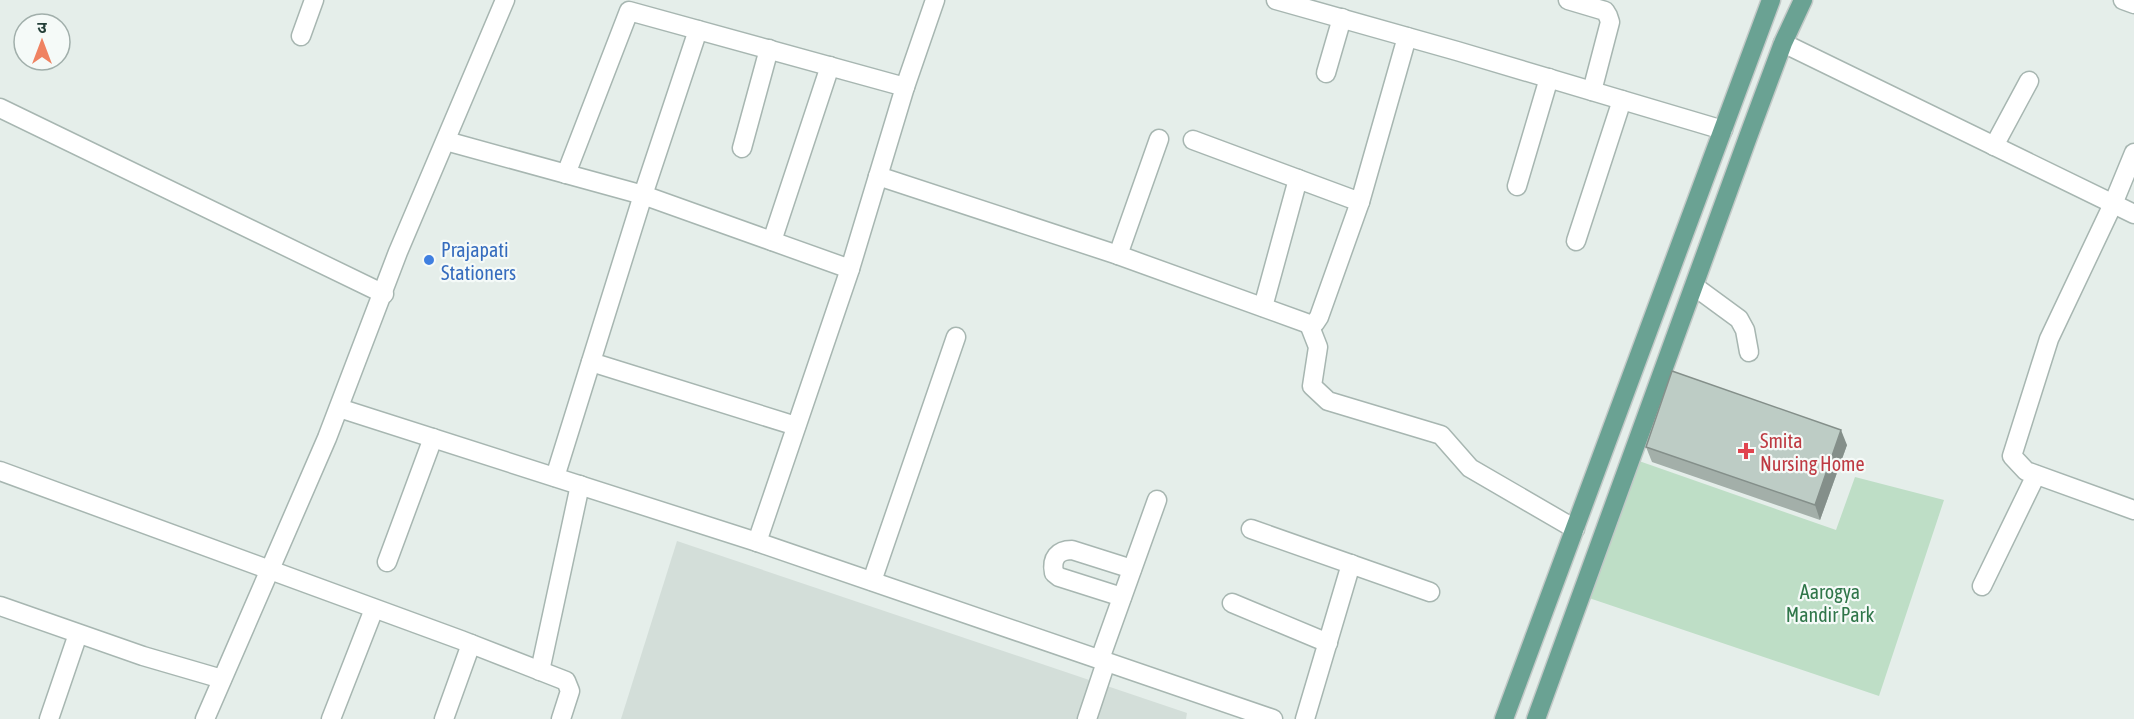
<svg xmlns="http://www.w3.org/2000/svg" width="2134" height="719" font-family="'Asap Condensed','Noto Sans Devanagari',sans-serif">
<rect width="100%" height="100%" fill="#e5eeea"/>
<path fill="#d3ded9" d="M 677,541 L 1187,713 L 1186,719 L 621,719 Z"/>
<path fill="#bedec6" d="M 1639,461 L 1836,530 L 1855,477 L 1944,500 L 1879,696 L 1589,598 Z"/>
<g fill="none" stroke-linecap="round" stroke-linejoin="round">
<g stroke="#a7b6b1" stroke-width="21">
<g id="minor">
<path d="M 1276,0 L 1457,51 L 1723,130"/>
<path d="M 1568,0 L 1605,11 L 1608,16 L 1610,22 L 1592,91"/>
<path d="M 2123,0 L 2134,4"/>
<path d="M 301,36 L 314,0"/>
<path d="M 1783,43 L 2134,214"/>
<path d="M 1326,73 L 1342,18"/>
<path d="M 905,87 L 935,0"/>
<path d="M 0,108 L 384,294"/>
<path d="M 1193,140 L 1360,202 L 1407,37"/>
<path d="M 446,141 L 643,195 L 850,269"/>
<path d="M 1994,146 L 2029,81"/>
<path d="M 742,148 L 769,49"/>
<path d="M 2134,153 L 2113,204 L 2049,339 L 2012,456 L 2026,471 L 2134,510"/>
<path d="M 566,174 L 629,11 L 905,87 L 850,269 L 757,542"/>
<path d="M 878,176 L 1118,255 L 1309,324 L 1315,323 L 1319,317 L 1360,202"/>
<path d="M 1517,186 L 1549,78"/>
<path d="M 772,241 L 830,66"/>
<path d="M 1576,241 L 1622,100"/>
<path d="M 1118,255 L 1159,139"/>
<path d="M 1694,286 L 1739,319 L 1745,330 L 1749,352"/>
<path d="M 1263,307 L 1298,179"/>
<path d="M 1309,324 L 1318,347 L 1312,386 L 1328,401 L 1441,435 L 1470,468 L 1575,529"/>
<path d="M 591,362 L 796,426"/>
<path d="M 339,408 L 757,542 L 1273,719"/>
<path d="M 0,471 L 461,640 L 566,681 L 570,691 L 561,719"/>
<path d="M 555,477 L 643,195 L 698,30"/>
<path d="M 1251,529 L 1430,592"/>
<path d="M 387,562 L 433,438"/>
<path d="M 872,581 L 956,337"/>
<path d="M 1982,586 L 2036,475"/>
<path d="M 1122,597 L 1059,577 L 1054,573 C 1051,558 1058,550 1072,550 L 1132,569"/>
<path d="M 1232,603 L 1328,643"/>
<path d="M 0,606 L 143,656 L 222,679"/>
<path d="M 1100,659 L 1157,500"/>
<path d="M 540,671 L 580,485"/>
<path d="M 49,719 L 78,634"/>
<path d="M 205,719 L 327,438 L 398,252 L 505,0"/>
<path d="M 331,719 L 374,609"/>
<path d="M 444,719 L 471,644"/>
<path d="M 1087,719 L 1106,662"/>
<path d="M 1305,719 L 1351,564"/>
</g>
</g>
<g stroke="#c2c9c7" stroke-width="21">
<g id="major">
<path d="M 1504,719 L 1771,0"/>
<path d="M 1536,719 L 1748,137 L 1783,43 L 1803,0"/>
</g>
</g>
<use href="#minor" stroke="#fff" stroke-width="18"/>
<use href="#major" stroke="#6aa293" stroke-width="18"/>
</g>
<path fill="#a3afa9" d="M 1847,445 L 1820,520 L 1652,462 L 1646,447 Z"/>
<path fill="#848f8a" d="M 1841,430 L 1847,445 L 1820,520 L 1815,505 Z"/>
<path fill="#bdccc5" stroke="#848f8a" stroke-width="1.5" d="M 1672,371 L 1841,430 L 1815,505 L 1646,447 Z"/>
<circle fill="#3f7fe0" stroke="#f5faf8" stroke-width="2" cx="429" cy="260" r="6"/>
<path fill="#e0444e" stroke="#f5faf8" stroke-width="2" d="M1743 442h6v6h6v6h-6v6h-6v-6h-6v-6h6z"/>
<g text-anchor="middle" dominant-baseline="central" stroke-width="4.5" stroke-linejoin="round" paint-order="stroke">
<g font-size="20" fill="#366cbe" stroke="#f5faf8" text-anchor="start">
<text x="441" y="249">Prajapati<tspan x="441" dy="23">Stationers</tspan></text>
</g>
<g font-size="20" fill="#be3a42" stroke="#f5faf8" text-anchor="start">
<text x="1760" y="440">Smita<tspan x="1760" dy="23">Nursing Home</tspan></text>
</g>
<g font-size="20" fill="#2f7649" stroke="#f5faf8">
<text x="1830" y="591">Aarogya<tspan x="1830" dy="23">Mandir Park</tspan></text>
</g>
</g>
<g transform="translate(42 42)"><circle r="28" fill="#f5faf8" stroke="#a1afab" stroke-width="1.5"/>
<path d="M0-4.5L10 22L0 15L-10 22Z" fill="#ef8261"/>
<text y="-9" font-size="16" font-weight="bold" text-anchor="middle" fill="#243f38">उ</text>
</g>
</svg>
